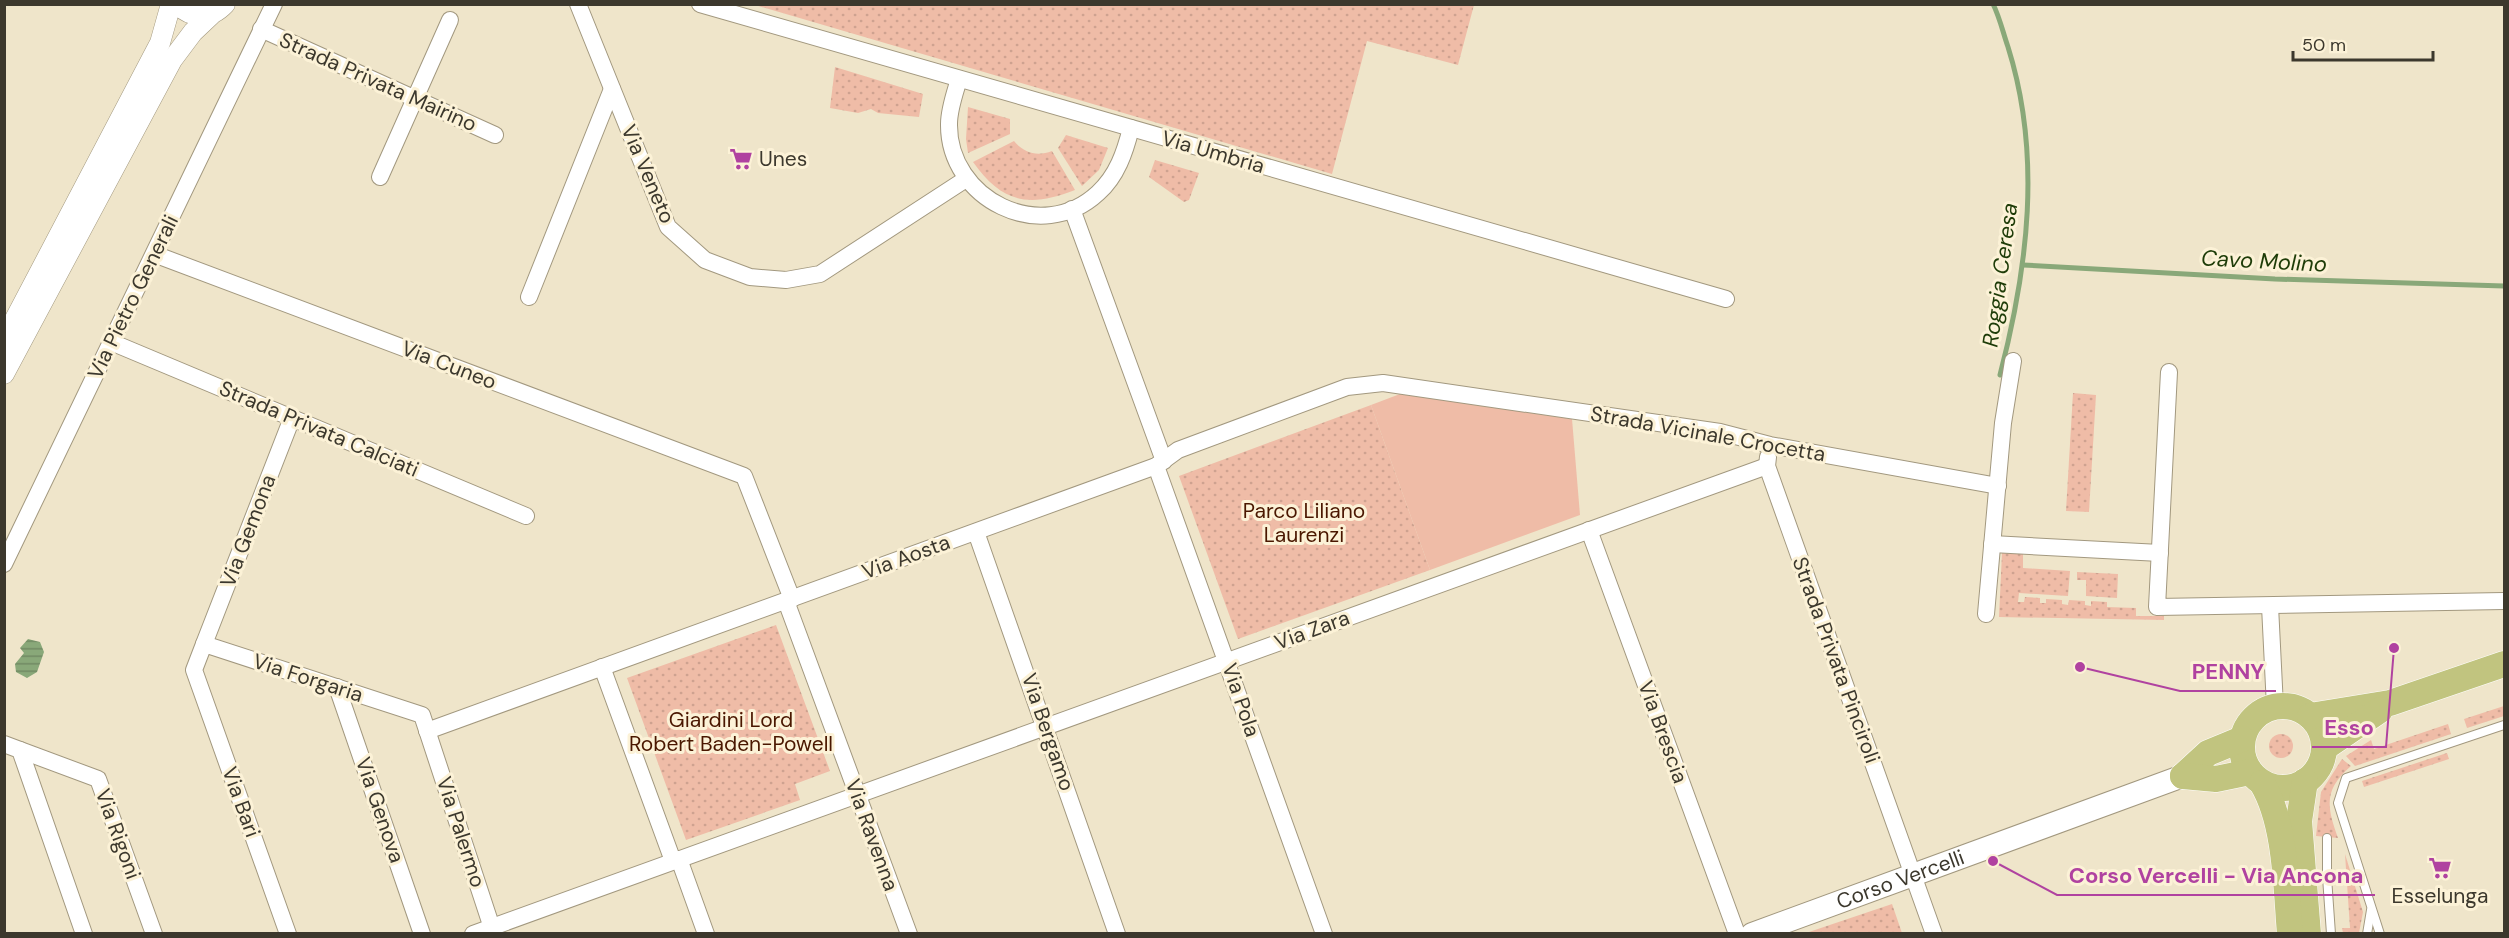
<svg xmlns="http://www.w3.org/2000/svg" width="2509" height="938" font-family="'DM Sans',sans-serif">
<defs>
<pattern id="grass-dots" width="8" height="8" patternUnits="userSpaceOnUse" patternTransform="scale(1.5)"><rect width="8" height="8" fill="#efbca7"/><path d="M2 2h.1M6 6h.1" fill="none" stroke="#cea290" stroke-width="1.8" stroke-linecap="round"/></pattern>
<pattern id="water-rules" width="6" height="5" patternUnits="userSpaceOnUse" patternTransform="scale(1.5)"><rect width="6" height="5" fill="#89a879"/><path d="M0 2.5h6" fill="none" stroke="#718a64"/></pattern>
</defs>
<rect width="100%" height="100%" fill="#efe5ca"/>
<g fill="url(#grass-dots)">
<path d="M 755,5 L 1474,5 L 1458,65 L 1367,41 L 1332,174 Z"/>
<path d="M 835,67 L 923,94 L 919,117 L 878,113 L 871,109 L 858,113 L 830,108 Z"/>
<path d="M 968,107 L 1010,119 L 1010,134 L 968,153 L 966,139 Z"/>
<path d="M 1066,135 L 1108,148 L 1099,170 L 1082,186 L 1058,148 Z"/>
<path d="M 1014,141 C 1024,153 1037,157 1052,151 L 1075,190 C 1029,208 1002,203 973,162 Z"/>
<path d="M 1155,160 L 1199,173 L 1189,200 L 1184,202 L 1149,177 Z"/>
<path d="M 2073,393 L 2096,395 L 2089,512 L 2066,511 Z"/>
<path d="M 1371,405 L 1430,570 L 1238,639 L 1179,476 Z"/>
<path d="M 2002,553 L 2023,554 L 2023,568 L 2070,571 L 2068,596 L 2019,593 L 2018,602 L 2024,602 L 2025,597 L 2040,598 L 2040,603 L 2046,603 L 2046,599 L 2062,600 L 2062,604 L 2068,605 L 2069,600 L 2085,601 L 2085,605 L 2091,606 L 2091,601 L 2107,602 L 2107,607 L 2136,608 L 2136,616 L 2164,616 L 2164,620 L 1999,617 Z"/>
<path d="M 2077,572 L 2118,574 L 2117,598 L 2086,596 L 2086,580 L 2077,580 Z"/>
<path d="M 776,625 L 830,771 L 795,784 L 800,800 L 686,840 L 627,678 Z"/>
<path d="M 2504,706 L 2504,716 L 2467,728 L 2464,719 Z"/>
<path d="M 2448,724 L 2451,734 L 2355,766 L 2346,756 L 2371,740 L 2374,749 Z"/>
<circle cx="2281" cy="746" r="12"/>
<path d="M 2447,753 L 2449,759 L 2364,787 L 2362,781 Z"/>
<path d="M 2342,759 L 2351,766 C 2323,790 2327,807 2338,838 L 2316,836 L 2321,792 Z"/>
<path d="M 2345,854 L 2363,912 L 2359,933 L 2343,933 L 2342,928 L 2350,928 Z"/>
<path d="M 1892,904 L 1902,933 L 1806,933 Z"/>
</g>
<path fill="#efbca7" d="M 1400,394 L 1572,419 L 1580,515 L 1430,570 L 1371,405 Z"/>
<path fill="url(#water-rules)" d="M 28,639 L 40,642 L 44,652 L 37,672 L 27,678 L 16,672 L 15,664 L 24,653 L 20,648 Z"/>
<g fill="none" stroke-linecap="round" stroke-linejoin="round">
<g stroke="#89a879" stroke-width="5">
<path d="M 1993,4 C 2000,18 2003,33 2008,47 C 2042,155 2028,267 2000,375"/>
<path d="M 2023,265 L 2275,279 L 2504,286"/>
</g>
<g stroke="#a2987f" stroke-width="10">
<g id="service">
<path d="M 2327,838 L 2327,877 L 2331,934"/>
<path d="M 2367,934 L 2371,910"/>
<path d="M 2380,934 L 2338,803 L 2346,778 L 2504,725"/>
</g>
</g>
<g stroke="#a2987f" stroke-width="18">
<g id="minor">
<path d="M 578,4 L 668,227 L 705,260 L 750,277 L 786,280 L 820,274 L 966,179"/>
<path d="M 700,4 L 1726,299"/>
<path d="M 261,29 L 495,135"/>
<path d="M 959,79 C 955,93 949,109 949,124 C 948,199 1041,246 1098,193 C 1117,176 1125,152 1131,128"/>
<path d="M 380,177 L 450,20"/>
<path d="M 1072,209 L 1164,461"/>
<path d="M 154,254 L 744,476 L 792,599"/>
<path d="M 529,297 L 612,89"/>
<path d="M 111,342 L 526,516"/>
<path d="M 2169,372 L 2157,607 L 2504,601"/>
<path d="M 1768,457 L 1767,466 L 1934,934"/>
<path d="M 1156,466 L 1324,934"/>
<path d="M 1589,530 L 1737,934"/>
<path d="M 976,532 L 1117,934"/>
<path d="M 1992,544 L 2160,553"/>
<path d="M 4,564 L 274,4"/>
<path d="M 786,601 L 909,934"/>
<path d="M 2270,606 L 2275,707"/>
<path d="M 1986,614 L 2003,423 L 2013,361"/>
<path d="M 204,644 L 292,418"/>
<path d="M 602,667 L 673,861"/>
<path d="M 337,687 L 422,934"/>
<path d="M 427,731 L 1156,466 L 1178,450 L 1347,387 L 1383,383 L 1720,432 L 1770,445 L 1998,486"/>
<path d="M 4,744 L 20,750 L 84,934"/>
<path d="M 20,750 L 98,779 L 154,934"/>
<path d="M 679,859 L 706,934"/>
<path d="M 288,934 L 194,670 L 204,644 L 422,715 L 494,934"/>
<path d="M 473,934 L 1767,466"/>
</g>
</g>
<g stroke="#a2987f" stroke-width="21">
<g id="tertiary">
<path d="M 176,4 C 192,18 209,21 225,4"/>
<path d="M 4,340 L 160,43 L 171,4"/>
<path d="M 4,374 L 172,60 L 193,32 L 211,15"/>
</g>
</g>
<g stroke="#a2987f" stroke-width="24">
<g id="secondary">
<path id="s1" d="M 1752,934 L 2183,776"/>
</g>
</g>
<g stroke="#fff" stroke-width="27">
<g id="primary">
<circle cx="2283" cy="747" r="41"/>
<path d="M 2310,716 L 2390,703 L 2504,664"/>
<path d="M 2324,748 L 2380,710"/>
<path d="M 2183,776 L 2208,753 L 2242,739"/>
<path d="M 2183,776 L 2216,779 L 2250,772"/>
<path d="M 2305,781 L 2299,821 L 2308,934"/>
<path d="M 2262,783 C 2286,823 2286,887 2290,934"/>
</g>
</g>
<use href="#service" stroke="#fff" stroke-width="8"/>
<use href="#minor" stroke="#fff" stroke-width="16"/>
<use href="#tertiary" stroke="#fff" stroke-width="20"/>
<use href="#secondary" stroke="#fff" stroke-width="22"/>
<use href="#primary" stroke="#c1c47f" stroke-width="26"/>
</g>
<defs>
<g id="supermarket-bare" transform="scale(1.8)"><path d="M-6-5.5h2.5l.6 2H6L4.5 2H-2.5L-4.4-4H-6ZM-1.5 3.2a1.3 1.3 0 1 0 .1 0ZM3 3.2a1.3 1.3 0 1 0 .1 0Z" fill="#b042a0" stroke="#fcf2d7" stroke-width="2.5" paint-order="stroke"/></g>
</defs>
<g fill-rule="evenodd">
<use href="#supermarket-bare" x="741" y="159"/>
<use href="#supermarket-bare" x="2440" y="868"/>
</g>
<g text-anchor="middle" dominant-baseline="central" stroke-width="6" stroke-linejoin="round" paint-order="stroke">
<g font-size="21" fill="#3c382d" stroke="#fcf2d7">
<text transform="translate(378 82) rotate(24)">Strada Privata Mairino</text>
<text transform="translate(1213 152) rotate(16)">Via Umbria</text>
<text transform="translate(648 174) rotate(67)">Via Veneto</text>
<text transform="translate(133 297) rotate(-64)">Via Pietro Generali</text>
<text transform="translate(449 365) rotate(21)">Via Cuneo</text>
<text transform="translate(319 429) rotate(23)">Strada Privata Calciati</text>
<text transform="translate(1708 434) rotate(10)">Strada Vicinale Crocetta</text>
<text transform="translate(248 531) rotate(-69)">Via Gemona</text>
<text transform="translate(906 557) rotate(-20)">Via Aosta</text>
<text transform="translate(1312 630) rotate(-20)">Via Zara</text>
<text transform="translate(1836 660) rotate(70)">Strada Privata Pinciroli</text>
<text transform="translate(308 678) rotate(18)">Via Forgaria</text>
<text transform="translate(1241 700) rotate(71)">Via Pola</text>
<text transform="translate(1048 732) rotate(71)">Via Bergamo</text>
<text transform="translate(1663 732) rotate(70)">Via Brescia</text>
<text transform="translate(241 802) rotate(70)">Via Bari</text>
<text transform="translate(380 810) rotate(71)">Via Genova</text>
<text transform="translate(461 832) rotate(72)">Via Palermo</text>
<text transform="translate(118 834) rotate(70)">Via Rigoni</text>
<text transform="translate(872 835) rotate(70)">Via Ravenna</text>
<text stroke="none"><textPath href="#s1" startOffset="158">Corso Vercelli</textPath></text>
</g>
<g font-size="21" fill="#3c382d" stroke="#fcf2d7" text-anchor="start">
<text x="759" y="159">Unes</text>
<text x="2440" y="896" text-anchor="middle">Esselunga</text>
</g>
<g font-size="21" fill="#4a1700" stroke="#fcf2d7">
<text x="1304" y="511">Parco Liliano<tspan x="1304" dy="24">Laurenzi</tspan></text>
<text x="731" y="720">Giardini Lord<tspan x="731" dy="24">Robert Baden-Powell</tspan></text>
</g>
<g font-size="22" font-style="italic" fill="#1e3c08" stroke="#fcf2d7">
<text transform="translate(2264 261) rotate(3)">Cavo Molino</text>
<text transform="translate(2000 275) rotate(-82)">Roggia Ceresa</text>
</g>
</g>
<path fill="none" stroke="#b042a0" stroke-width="2" d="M2080 667L2180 691H2276M2394 648L2386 747H2312M1993 861L2057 895H2375"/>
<g fill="#b042a0" stroke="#fcf2d7" stroke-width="2">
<circle cx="2080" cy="667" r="6"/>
<circle cx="2394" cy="648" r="6"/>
<circle cx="1993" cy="861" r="6"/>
</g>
<g font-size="22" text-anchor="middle" font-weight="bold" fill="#b042a0" stroke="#fcf2d7" stroke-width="6" stroke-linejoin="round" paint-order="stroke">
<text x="2228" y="679">PENNY</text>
<text x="2349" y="735">Esso</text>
<text x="2216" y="883">Corso Vercelli - Via Ancona</text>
</g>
<rect width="2509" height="938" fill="none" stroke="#3c382d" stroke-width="12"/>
<path d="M2293 51v9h140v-9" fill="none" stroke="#3c382d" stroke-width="3"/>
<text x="2302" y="51" font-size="18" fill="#3c382d" stroke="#fcf2d7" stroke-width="4.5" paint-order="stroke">50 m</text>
</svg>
